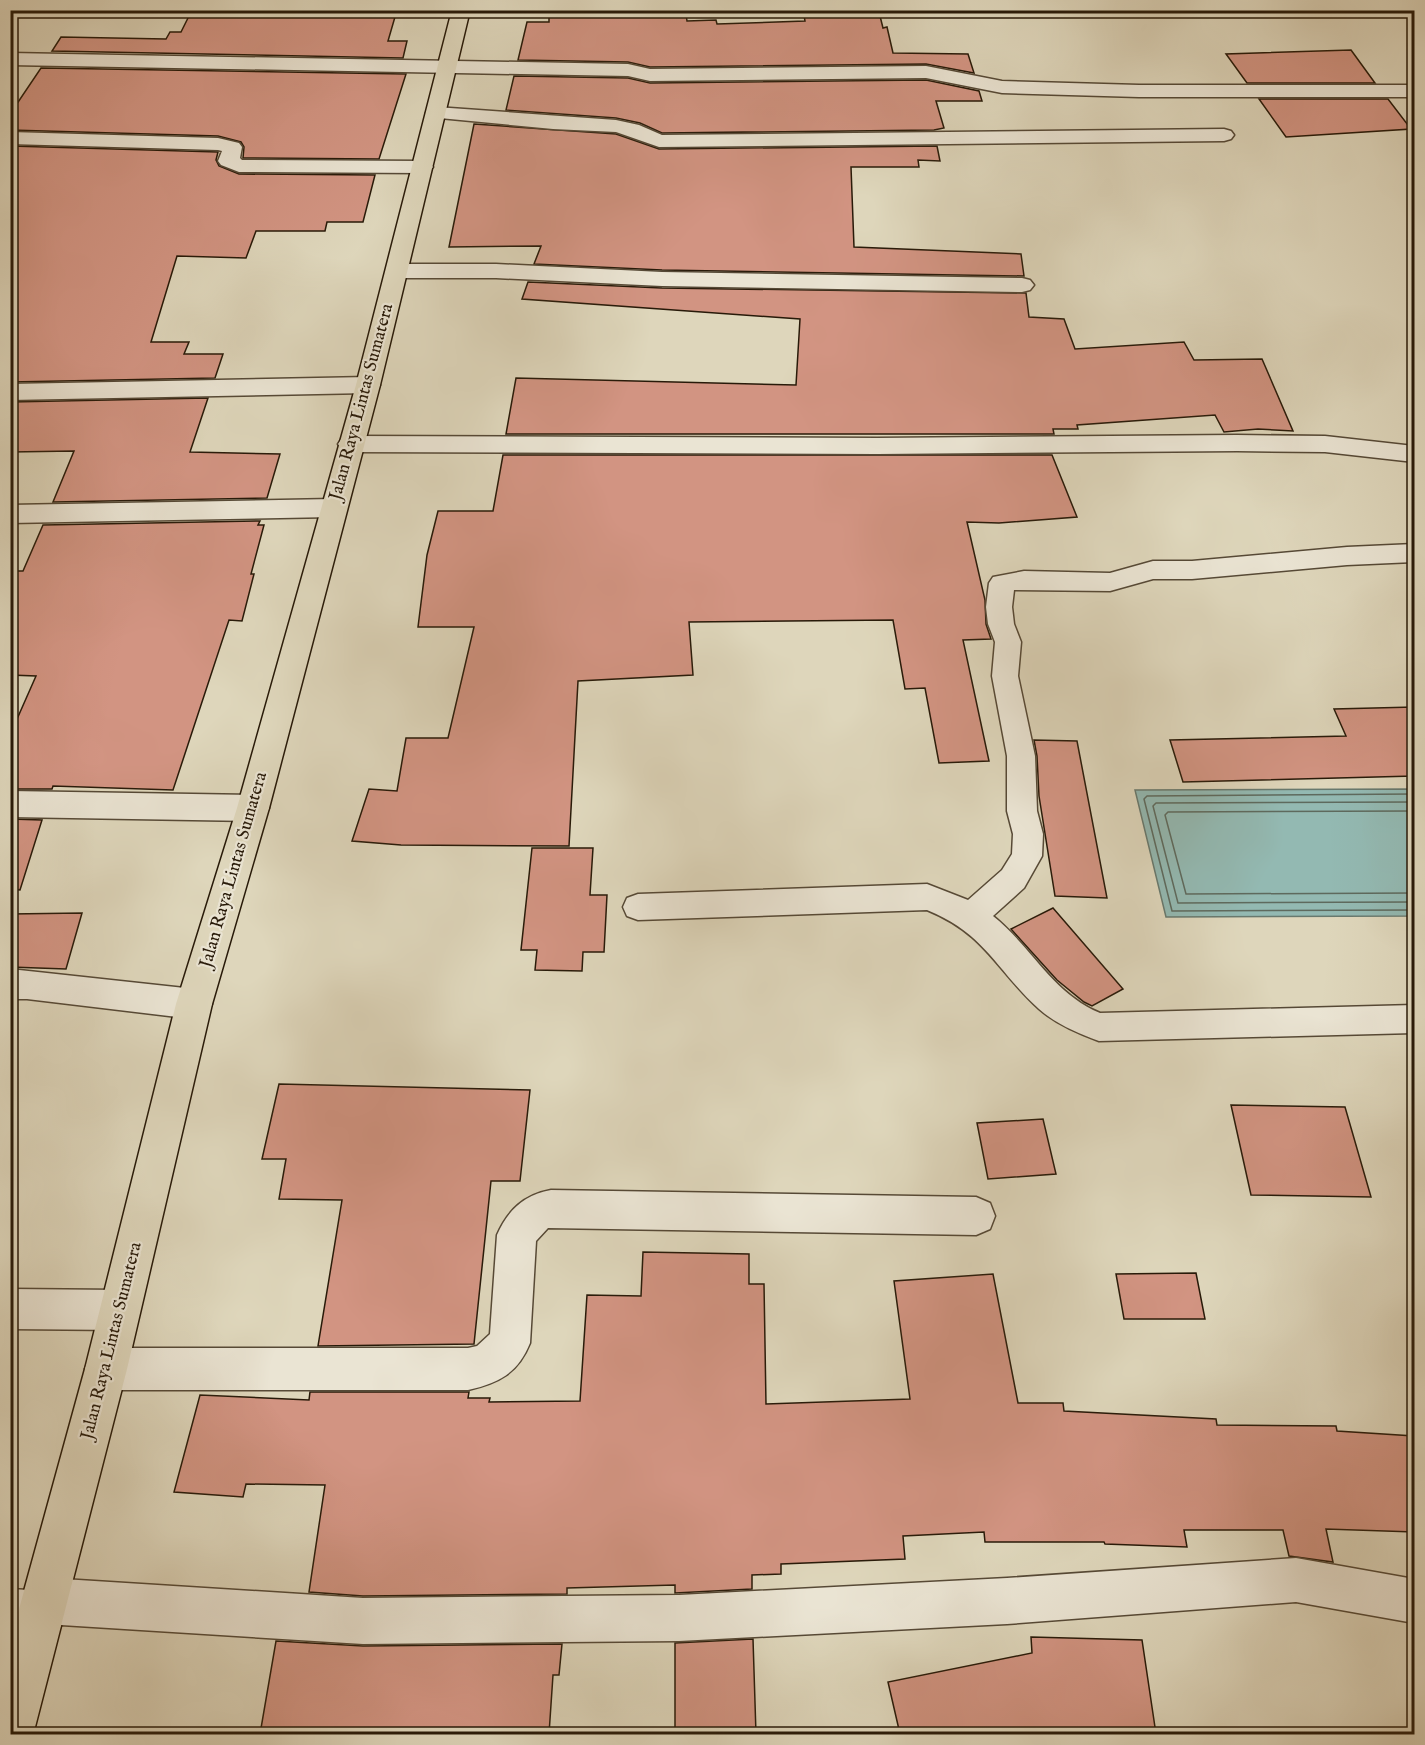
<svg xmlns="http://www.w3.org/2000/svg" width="1425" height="1745" font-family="'IM FELL English',serif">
<rect width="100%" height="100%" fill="#ded6bb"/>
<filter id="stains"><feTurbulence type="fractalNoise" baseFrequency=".00333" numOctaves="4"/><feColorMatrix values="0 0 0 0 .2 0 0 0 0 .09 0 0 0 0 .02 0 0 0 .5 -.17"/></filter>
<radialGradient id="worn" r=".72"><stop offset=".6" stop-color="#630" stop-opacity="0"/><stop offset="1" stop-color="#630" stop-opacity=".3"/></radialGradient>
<path fill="#93b9b2" stroke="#68796e" stroke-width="1.5" d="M 1414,789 L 1414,916 L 1166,917 L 1135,790 Z"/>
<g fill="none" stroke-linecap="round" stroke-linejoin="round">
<g stroke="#5e6a5e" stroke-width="1.5">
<path d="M 1414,794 L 1147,796 L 1144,799 L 1172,911 L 1414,910"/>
<path d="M 1414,802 L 1156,803 L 1153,806 L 1178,903 L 1414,902"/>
<path d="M 1414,811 L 1168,812 L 1165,815 L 1186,894 L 1414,893"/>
</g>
</g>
<g fill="#d29482" stroke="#281a09" stroke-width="1.5">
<path d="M 192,10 L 397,10 L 388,41 L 407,41 L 403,58 L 52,51 L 61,37 L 166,39 L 170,32 L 181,32 Z"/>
<path d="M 549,10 L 630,10 L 630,16 L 686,14 L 687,21 L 716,20 L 717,24 L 805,21 L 803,10 L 879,12 L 883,28 L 887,27 L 893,53 L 968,54 L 974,73 L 926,64 L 650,67 L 628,62 L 518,60 L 527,22 L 549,22 Z"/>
<path d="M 1351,50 L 1375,83 L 1247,83 L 1226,54 Z"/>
<path d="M 41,68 L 406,74 L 379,159 L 243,158 L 244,147 L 241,142 L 218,136 L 10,130 L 10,114 Z"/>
<path d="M 514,76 L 628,78 L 650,83 L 926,80 L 979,91 L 982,101 L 936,101 L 944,128 L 934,130 L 662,133 L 640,123 L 616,118 L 506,110 Z"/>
<path d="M 1259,99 L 1388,99 L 1411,129 L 1286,137 Z"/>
<path d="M 474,124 L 616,134 L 659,149 L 937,146 L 940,161 L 918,160 L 919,167 L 851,167 L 854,247 L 1021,254 L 1024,276 L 662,270 L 534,264 L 541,246 L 449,247 Z"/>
<path d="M 10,146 L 218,152 L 216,160 L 219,166 L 239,174 L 375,175 L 363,222 L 327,222 L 325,231 L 256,231 L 246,258 L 177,256 L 151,342 L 189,342 L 184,354 L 223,354 L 215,378 L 10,382 Z"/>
<path d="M 528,282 L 662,288 L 1026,293 L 1029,317 L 1064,319 L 1075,349 L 1184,342 L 1194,360 L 1262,359 L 1293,431 L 1258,429 L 1224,432 L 1215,415 L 1077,425 L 1078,429 L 1053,429 L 1054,434 L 506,434 L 516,378 L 796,385 L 800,319 L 522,299 Z"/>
<path d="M 208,398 L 190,452 L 280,454 L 267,498 L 53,502 L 74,451 L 10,452 L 10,402 Z"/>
<path d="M 503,455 L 1052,455 L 1077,517 L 999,523 L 967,522 L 985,600 L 986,624 L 991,639 L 963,640 L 989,761 L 939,763 L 925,688 L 905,689 L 893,620 L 689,622 L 693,675 L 578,681 L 569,846 L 401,845 L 352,841 L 369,789 L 397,791 L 406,738 L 448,738 L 474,627 L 418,627 L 427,555 L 438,511 L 493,511 Z"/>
<path d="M 260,521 L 258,525 L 264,525 L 251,574 L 254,574 L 242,621 L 229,620 L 173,790 L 53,786 L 52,789 L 10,789 L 10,735 L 36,676 L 10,675 L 10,571 L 23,571 L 43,525 Z"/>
<path d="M 1414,707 L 1414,776 L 1183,782 L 1170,740 L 1346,736 L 1334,709 Z"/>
<path d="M 1034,740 L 1077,741 L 1107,898 L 1055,896 L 1039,796 L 1037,756 Z"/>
<path d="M 10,819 L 42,820 L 20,890 L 10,889 Z"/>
<path d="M 532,848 L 593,848 L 590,895 L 607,895 L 604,952 L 583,952 L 582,971 L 535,970 L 537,950 L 521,950 Z"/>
<path d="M 1053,908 L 1123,989 L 1092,1006 L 1084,1002 L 1057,980 L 1011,929 Z"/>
<path d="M 82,913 L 66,969 L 10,967 L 10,914 Z"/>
<path d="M 279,1084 L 530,1090 L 520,1181 L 491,1181 L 474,1344 L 318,1346 L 342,1200 L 279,1199 L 286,1159 L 262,1159 Z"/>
<path d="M 1231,1105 L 1345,1107 L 1371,1197 L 1251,1195 Z"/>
<path d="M 1043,1119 L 1056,1174 L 988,1179 L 977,1123 Z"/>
<path d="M 643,1252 L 749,1254 L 749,1284 L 764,1284 L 766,1404 L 910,1399 L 894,1281 L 993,1274 L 1018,1403 L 1063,1403 L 1064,1411 L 1216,1419 L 1217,1425 L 1336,1426 L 1337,1431 L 1414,1436 L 1414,1532 L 1326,1529 L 1333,1562 L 1289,1556 L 1283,1530 L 1184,1530 L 1187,1547 L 1105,1544 L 1104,1542 L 985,1542 L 984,1532 L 903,1536 L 905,1559 L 781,1564 L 781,1574 L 752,1575 L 752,1589 L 675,1593 L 675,1585 L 567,1588 L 567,1594 L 363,1596 L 309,1592 L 325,1485 L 246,1484 L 243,1497 L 174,1492 L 200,1395 L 309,1400 L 310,1392 L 469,1392 L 468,1398 L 490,1398 L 489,1402 L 580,1401 L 587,1295 L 641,1296 Z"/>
<path d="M 1196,1273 L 1205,1319 L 1124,1319 L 1116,1274 Z"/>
<path d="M 1031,1637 L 1142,1640 L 1156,1734 L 900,1734 L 888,1682 L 1032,1653 Z"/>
<path d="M 753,1639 L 756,1734 L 675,1734 L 675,1643 Z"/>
<path d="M 276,1641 L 363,1646 L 562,1644 L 559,1675 L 553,1675 L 549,1734 L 260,1734 Z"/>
</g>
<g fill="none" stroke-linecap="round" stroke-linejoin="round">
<g stroke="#564936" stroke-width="3">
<path id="lane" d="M 1414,544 L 1414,562 L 1347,565 L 1192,579 L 1153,579 L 1110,591 L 1014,590 L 1012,607 L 1014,624 L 1021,642 L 1018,676 L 1035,756 L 1037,811 L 1043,834 L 1042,856 L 1024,888 L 993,916 C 1032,947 1052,993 1100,1013 L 1414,1005 L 1414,1033 L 1099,1041 C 1077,1033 1056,1024 1039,1009 C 996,970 986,934 927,910 L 638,920 L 627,916 L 623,907 L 627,898 L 638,894 L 927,884 L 968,900 L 1002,870 L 1012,854 L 1013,834 L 1007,811 L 1007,756 L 992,676 L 995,642 L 988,624 L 986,607 L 989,583 L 993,577 L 1024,571 L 1110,573 L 1153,561 L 1192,561 L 1347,547 Z"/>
</g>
<g stroke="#564936" stroke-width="3">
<g id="street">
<path d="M 10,53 L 628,64 L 650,69 L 926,66 L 1002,81 L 1139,85 L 1414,85 L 1414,97 L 1139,97 L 1002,93 L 926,78 L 650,81 L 628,76 L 10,65 Z"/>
<path d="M 436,107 L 616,120 L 639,125 L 662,135 L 1224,129 L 1231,131 L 1234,135 L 1231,139 L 1224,141 L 659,147 L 616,132 L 553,129 L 429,117 L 426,113 L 429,109 Z"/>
<path d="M 10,132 L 218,138 L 239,143 L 242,147 L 240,158 L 242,160 L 422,161 L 429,163 L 433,167 L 429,171 L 422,173 L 239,172 L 221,165 L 218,161 L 222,151 L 218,150 L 10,144 Z"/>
<path d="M 397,264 L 496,264 L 662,272 L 1022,278 L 1030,280 L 1034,285 L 1030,290 L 1022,292 L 662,286 L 496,278 L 397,278 L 389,276 L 386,271 L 389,266 Z"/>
<path d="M 368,377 L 377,380 L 380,385 L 377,390 L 368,393 L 10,400 L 10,384 Z"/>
<path d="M 1237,435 L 1325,436 L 1414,446 L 1414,462 L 1325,452 L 1237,451 L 877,454 L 351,452 L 342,450 L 338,444 L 342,438 L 351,436 L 877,438 Z"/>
<path d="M 333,499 L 342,502 L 346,508 L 342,514 L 333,517 L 10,523 L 10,505 Z"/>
<path d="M 10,791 L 253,795 L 264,799 L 269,808 L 264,817 L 253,821 L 10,817 Z"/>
<path d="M 10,969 L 194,989 L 206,993 L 212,1004 L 206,1015 L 194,1019 L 27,999 L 10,999 Z"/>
<path d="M 551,1190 L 976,1197 L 990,1203 L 995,1216 L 990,1229 L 976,1235 L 548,1228 L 536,1241 L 530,1343 C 518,1373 499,1383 468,1390 L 106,1390 L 91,1384 L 85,1369 L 91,1354 L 106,1348 L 468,1348 L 477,1346 L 490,1334 L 497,1235 C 508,1210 524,1195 551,1190 Z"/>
<path d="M 10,1289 L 120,1290 L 134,1296 L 140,1310 L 134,1324 L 120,1330 L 10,1329 Z"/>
<path d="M 1296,1558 L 1414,1579 L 1414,1623 L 1296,1602 L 1007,1624 L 679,1641 L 363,1644 L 61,1625 L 59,1630 L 43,1637 L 10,1635 L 10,1589 L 29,1590 L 31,1585 L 47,1578 L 363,1598 L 679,1595 L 1007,1578 Z"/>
</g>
</g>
<g stroke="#281a09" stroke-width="3">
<path id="highway" d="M 452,10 L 470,10 L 380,385 L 269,808 L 212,1004 L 127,1369 L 34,1731 L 32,1734 L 10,1734 L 10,1642 L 85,1369 L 176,1004 L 237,808 L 356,385 Z"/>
</g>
<use href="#lane" fill="#eae4d3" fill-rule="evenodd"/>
<use href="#street" fill="#eae4d3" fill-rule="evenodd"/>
<use href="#highway" fill="#ded6bb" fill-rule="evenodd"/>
</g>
<g text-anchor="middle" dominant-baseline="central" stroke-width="4.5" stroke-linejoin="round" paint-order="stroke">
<g font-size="18" fill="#281a09" stroke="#eae4d3">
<text transform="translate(362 402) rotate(-75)">Jalan Raya Lintas Sumatera</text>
<text transform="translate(234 870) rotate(-74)">Jalan Raya Lintas Sumatera</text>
<text transform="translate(112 1341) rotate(-76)">Jalan Raya Lintas Sumatera</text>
</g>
</g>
<rect width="1425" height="1745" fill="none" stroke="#ded6bb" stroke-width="36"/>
<rect x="12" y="12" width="1401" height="1721" fill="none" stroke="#281a09" stroke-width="3"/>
<rect x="18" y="18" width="1389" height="1709" fill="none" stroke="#281a09" stroke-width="1.5"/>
<rect width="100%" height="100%" filter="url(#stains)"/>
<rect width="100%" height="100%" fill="url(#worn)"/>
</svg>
